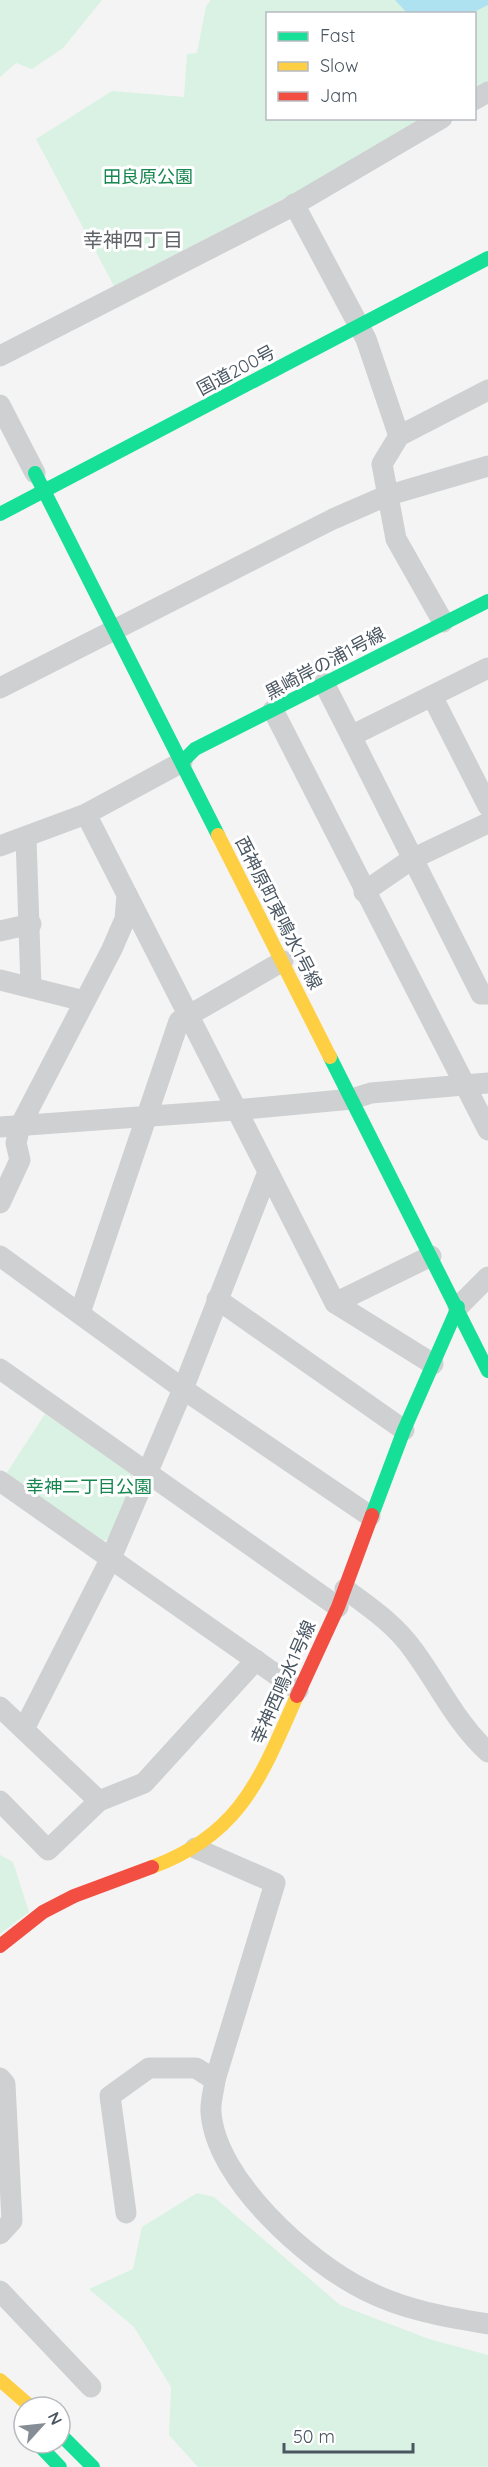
<svg xmlns="http://www.w3.org/2000/svg" width="488" height="2467" font-family="Quicksand,'Noto Sans JP',sans-serif">
<rect width="100%" height="100%" fill="#f4f4f4"/>
<g fill="#d9f2e3">
<path d="M 0,0 L 102,0 L 63,48 L 32,69 L 16,63 L 0,77 Z"/>
<path d="M 211,0 L 488,0 L 488,83 L 475,91 L 474,14 L 268,14 L 268,118 L 426,119 L 308,186 L 114,286 L 36,139 L 112,91 L 184,97 L 187,54 L 197,53 L 206,6 Z"/>
<path d="M 45,1414 L 131,1471 L 133,1481 L 110,1537 L 104,1541 L 6,1474 Z"/>
<path d="M 0,1855 L 13,1862 L 29,1912 L 0,1934 Z"/>
<path d="M 197,2193 L 214,2197 L 340,2305 L 429,2339 L 488,2355 L 488,2467 L 198,2467 L 169,2435 L 171,2387 L 134,2327 L 89,2289 L 133,2269 L 142,2227 Z"/>
</g>
<path fill="#aee2f0" d="M 395,0 L 488,0 L 488,5 L 472,13 L 408,14 Z"/>
<g fill="none" stroke-linecap="round" stroke-linejoin="round">
<g stroke="#ced0d2" stroke-width="21">
<path d="M 474,100 L 488,92"/>
<path d="M 294,204 L 366,339 L 399,436"/>
<path d="M 0,356 L 287,209 L 442,118"/>
<path d="M 0,405 L 35,473"/>
<path d="M 443,622 L 396,539 L 382,464 L 399,436 L 488,390"/>
<path d="M 324,683 L 351,736 L 488,668"/>
<path d="M 0,688 L 333,519 L 386,496 L 488,466"/>
<path d="M 432,696 L 488,806"/>
<path d="M 273,710 L 488,1130"/>
<path d="M 351,736 L 481,994 L 488,994"/>
<path d="M 86,814 L 335,1303 L 433,1364"/>
<path d="M 26,838 L 31,987"/>
<path d="M 0,846 L 86,814 L 182,762"/>
<path d="M 364,892 L 412,859 L 488,823"/>
<path d="M 0,931 L 31,924"/>
<path d="M 0,980 L 84,1001"/>
<path d="M 0,1127 L 235,1110 L 352,1099 L 371,1093 L 488,1083"/>
<path d="M 0,1203 L 20,1160 L 16,1143 L 20,1126 L 112,949 L 125,919 L 127,895"/>
<path d="M 0,1256 L 183,1389 L 370,1516"/>
<path d="M 217,1299 L 404,1430"/>
<path d="M 335,1303 L 431,1256"/>
<path d="M 458,1307 L 488,1277"/>
<path d="M 80,1313 L 179,1021 L 283,961"/>
<path d="M 0,1369 L 338,1607"/>
<path d="M 0,1481 L 298,1690"/>
<path d="M 345,1589 C 371,1608 396,1625 414,1651 C 439,1685 457,1724 488,1752"/>
<path d="M 0,1707 L 99,1801 L 144,1783 L 256,1660"/>
<path d="M 24,1729 L 111,1558 L 183,1389 L 268,1172"/>
<path d="M 0,1801 L 48,1850 L 99,1801"/>
<path d="M 195,1848 L 275,1883 L 215,2080 C 214,2090 210,2102 211,2112 C 215,2179 308,2262 365,2290 C 404,2310 446,2317 488,2324"/>
<path d="M 0,2078 L 5,2084 L 12,2221 L 0,2234"/>
<path d="M 126,2213 L 110,2096 L 149,2068 L 196,2068 L 215,2080"/>
<path d="M 0,2291 L 91,2387"/>
</g>
<g stroke="#16e098" stroke-width="14">
<path d="M 35,473 L 218,835"/>
<path d="M 0,514 L 488,258"/>
<path d="M 182,762 L 195,749 L 488,601"/>
<path d="M 330,1057 L 488,1371"/>
<path d="M 372,1515 L 404,1430 L 458,1307"/>
<path d="M 60,2434 L 93,2467"/>
<path d="M 37,2443 L 60,2467"/>
</g>
<g stroke="#ffcf43" stroke-width="14">
<path d="M 218,835 L 330,1057"/>
<path d="M 152,1867 C 242,1834 261,1776 297,1696"/>
<path d="M 0,2380 L 31,2407"/>
</g>
<g stroke="#f24e42" stroke-width="14">
<path d="M 297,1696 L 338,1607 L 372,1515"/>
<path d="M 0,1946 L 43,1912 L 74,1896 L 152,1867"/>
</g>
</g>
<g text-anchor="middle" dominant-baseline="central" stroke-width="6" stroke-linejoin="round" paint-order="stroke">
<g font-size="18" fill="#17864f" stroke="#fff">
<text x="148" y="176">田良原公園</text>
<text x="89" y="1486">幸神二丁目公園</text>
</g>
<g font-size="18" fill="#4a5661" stroke="#fff">
<text transform="translate(236 370) rotate(-28)">国道200号</text>
<text transform="translate(325 663) rotate(-28)">黒崎岸の浦1号線</text>
<text transform="translate(279 913) rotate(63)">西神原町東鳴水1号線</text>
<text transform="translate(283 1682) rotate(-66)">幸神西鳴水1号線</text>
</g>
<g font-size="20" fill="#5f6368" stroke="#fff">
<text x="133" y="239">幸神四丁目</text>
</g>
</g>
<rect x="266" y="12" width="210" height="108" fill="#ffffff" stroke="#b7bbc0" stroke-width="1.5"/>
<rect x="278" y="32" width="30" height="9" fill="#16e098" stroke="#b7bbc0" stroke-width="1.5"/>
<text x="320" y="42" font-size="18" fill="#4a5661">Fast</text>
<rect x="278" y="62" width="30" height="9" fill="#ffcf43" stroke="#b7bbc0" stroke-width="1.5"/>
<text x="320" y="72" font-size="18" fill="#4a5661">Slow</text>
<rect x="278" y="92" width="30" height="9" fill="#f24e42" stroke="#b7bbc0" stroke-width="1.5"/>
<text x="320" y="102" font-size="18" fill="#4a5661">Jam</text>
<g transform="translate(42 2425) rotate(63)"><circle r="28" fill="#ffffff" stroke="#b7bbc0" stroke-width="1.5"/>
<path d="M0-4.5L10 22L0 15L-10 22Z" fill="#868d94"/>
<text y="-9" font-size="16" font-weight="bold" text-anchor="middle" fill="#4a5661">N</text>
</g>
<path d="M284 2443v9h129v-9" fill="none" stroke="#4a5661" stroke-width="3"/>
<text x="293" y="2443" font-size="18" fill="#4a5661" stroke="#ffffff" stroke-width="4.5" paint-order="stroke">50 m</text>
</svg>
